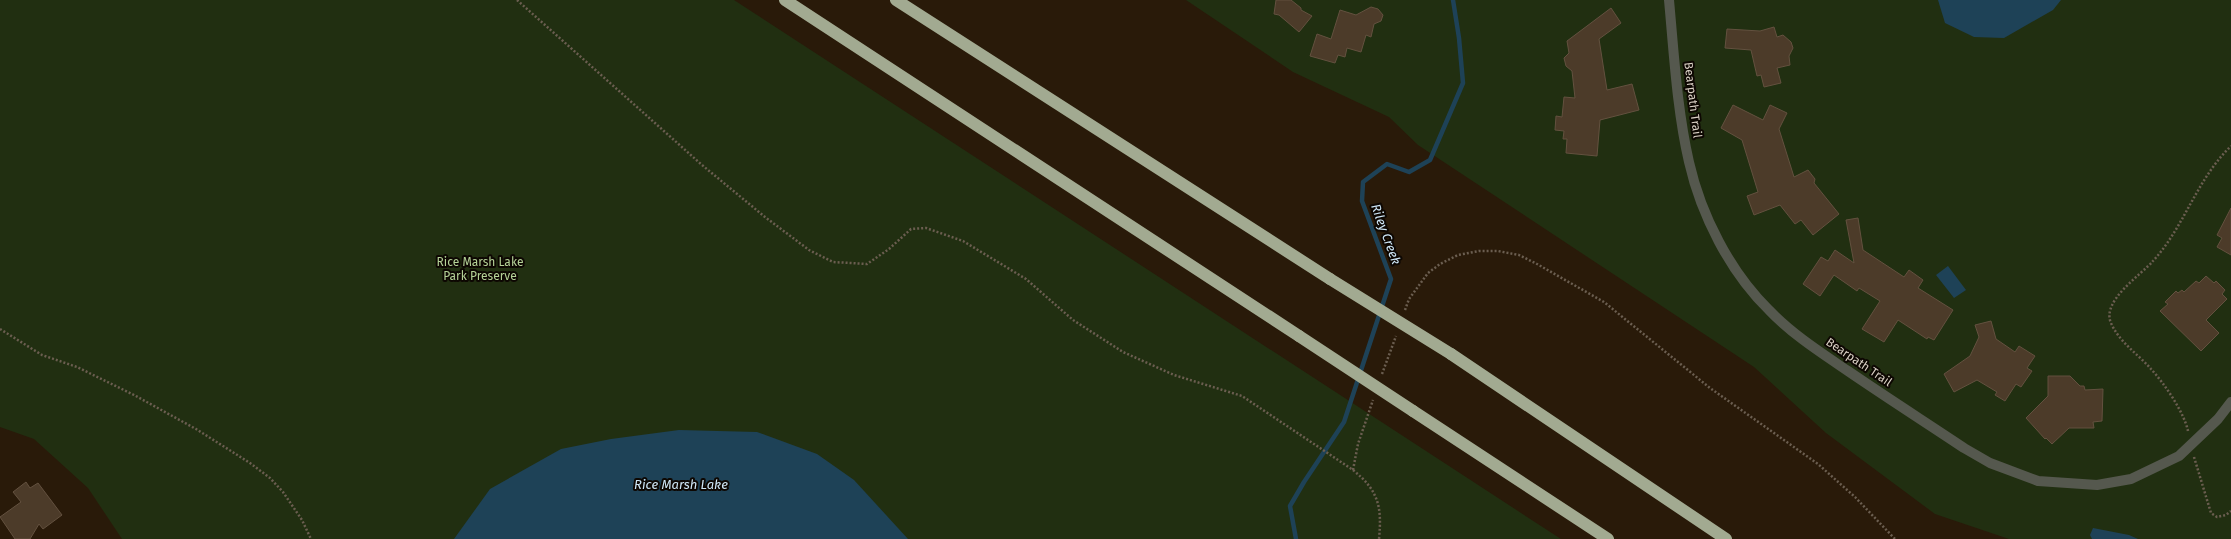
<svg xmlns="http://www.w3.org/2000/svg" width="2231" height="539" font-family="'Fira Sans',sans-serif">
<rect width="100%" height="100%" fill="#291a09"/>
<g fill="#212f11">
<path d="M 0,0 L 734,0 L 1561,539 L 122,539 L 88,488 L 34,439 L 0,427 Z"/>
<path d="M 1186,0 L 2231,0 L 2231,539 L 2009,539 L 1935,514 L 1826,433 L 1754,367 L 1418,145 L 1389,117 L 1293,72 Z"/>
</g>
<g fill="#1e4257">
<path d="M 1938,0 L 2061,0 L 2053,10 L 2004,38 L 1974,37 L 1945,23 Z"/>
<path d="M 1948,266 L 1966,290 L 1954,298 L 1936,275 Z"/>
<path d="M 679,430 L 757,432 L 817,454 L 854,480 L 908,539 L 454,539 L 490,489 L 561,449 L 611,439 Z"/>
<path d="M 2093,528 L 2129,535 L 2138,539 L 2092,539 L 2090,535 Z"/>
</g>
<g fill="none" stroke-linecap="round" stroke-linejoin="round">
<path stroke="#1e4257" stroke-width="4.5" d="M 1296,539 L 1290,506 L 1304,482 L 1344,422 L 1391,279 L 1362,201 L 1363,182 L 1387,164 L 1409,172 L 1430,160 L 1463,83 L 1459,38 L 1453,0"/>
</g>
<g fill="#4c3b29" stroke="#63513f">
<path d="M 1276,0 L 1291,0 L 1301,8 L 1301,10 L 1312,16 L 1299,32 L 1279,15 L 1274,14 Z"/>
<path d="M 1371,7 L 1378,9 L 1383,15 L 1381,21 L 1374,24 L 1371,37 L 1366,35 L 1361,52 L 1347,48 L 1345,57 L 1338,55 L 1335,63 L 1310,56 L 1317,34 L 1331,39 L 1340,10 L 1356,15 Z"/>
<path d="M 1611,8 L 1621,23 L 1599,39 L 1607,90 L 1632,84 L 1639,110 L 1600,120 L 1597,156 L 1566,153 L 1567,139 L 1563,139 L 1564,131 L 1555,130 L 1556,116 L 1562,117 L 1564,97 L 1575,98 L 1572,71 L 1566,66 L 1564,58 L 1569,53 L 1567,41 Z"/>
<path d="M 1774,27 L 1777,37 L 1783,35 L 1791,42 L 1793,48 L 1789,56 L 1790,65 L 1777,68 L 1781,83 L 1764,87 L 1761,75 L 1757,76 L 1751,50 L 1725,48 L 1727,29 L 1760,31 Z"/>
<path d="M 1733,105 L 1763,120 L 1770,105 L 1787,113 L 1779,129 L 1794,177 L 1808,170 L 1815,179 L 1814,183 L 1839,214 L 1813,235 L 1801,220 L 1795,224 L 1780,205 L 1754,215 L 1747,196 L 1758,192 L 1742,140 L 1721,128 Z"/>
<path d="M 2231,208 L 2231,255 L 2217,247 L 2222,238 L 2217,235 Z"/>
<path d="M 1858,218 L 1863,250 L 1904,277 L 1909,270 L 1923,280 L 1918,288 L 1953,310 L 1934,340 L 1928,337 L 1927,339 L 1898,320 L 1884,342 L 1862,329 L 1880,301 L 1859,288 L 1857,291 L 1834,275 L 1820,296 L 1803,284 L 1821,257 L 1828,261 L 1835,250 L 1854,263 L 1846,220 Z"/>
<path d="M 2206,276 L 2214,283 L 2216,281 L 2225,290 L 2222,294 L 2227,299 L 2206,320 L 2219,333 L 2201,351 L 2160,311 L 2168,304 L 2165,302 L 2176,291 L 2178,293 L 2182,290 L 2184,292 L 2196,281 L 2199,283 Z"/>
<path d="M 1991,321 L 1996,339 L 2015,352 L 2019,346 L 2035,356 L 2027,368 L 2032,371 L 2021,387 L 2016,384 L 2005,401 L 1995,395 L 1997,392 L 1977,380 L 1954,392 L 1944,374 L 1970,356 L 1979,337 L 1975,325 Z"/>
<path d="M 2048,376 L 2070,376 L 2080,386 L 2084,386 L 2085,390 L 2103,389 L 2102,421 L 2093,422 L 2094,428 L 2069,428 L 2052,444 L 2046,438 L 2045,439 L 2026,418 L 2048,396 Z"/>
<path d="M 26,482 L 30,488 L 38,483 L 62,515 L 43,529 L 39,524 L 30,539 L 15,539 L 0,517 L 21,502 L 13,492 Z"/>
</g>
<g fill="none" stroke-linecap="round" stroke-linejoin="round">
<g stroke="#6b5e50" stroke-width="2.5" stroke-dasharray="2 2" stroke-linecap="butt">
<path d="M 517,0 L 702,165 L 765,217 L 809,250 L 833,262 L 867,264 L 889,249 L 911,229 L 926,228 L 963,241 L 1026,279 L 1073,320 L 1123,352 L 1174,375 L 1242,396 L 1353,470 L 1358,444 L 1373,400"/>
<path d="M 1405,310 L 1409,299 L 1428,273 L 1440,264 L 1458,255 L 1479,251 L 1498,251 L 1519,255 L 1537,264 L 1604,302 L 1710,388 L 1818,464 L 1855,497 L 1895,539"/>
<path d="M 0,329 L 42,355 L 77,367 L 134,395 L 196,429 L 250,463 L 270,478 L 283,492 L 302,520 L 311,539"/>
<path d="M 1382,374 L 1396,336"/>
<path d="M 2188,431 C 2184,412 2164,383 2151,369 C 2138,354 2119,342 2111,323 C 2101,301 2141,275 2153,261 C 2185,226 2196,180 2231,146"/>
<path d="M 2194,457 L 2211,513 L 2217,517 L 2226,515 L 2231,511"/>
<path d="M 1353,470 C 1379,491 1382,507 1379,539"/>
</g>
<path stroke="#55584e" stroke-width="10" d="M 1669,0 C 1674,54 1677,110 1689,162 C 1701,215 1730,272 1769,310 C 1792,334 1820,352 1848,371 C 1886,397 1925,422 1964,448 L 1990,463 L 2038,481 L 2097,485 L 2131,479 L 2179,456 L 2218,419 L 2231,402"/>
<g stroke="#a2aa91" stroke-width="12">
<path d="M 785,0 L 1299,336"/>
<path d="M 896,0 L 1330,279"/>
<path d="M 1451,354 L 1726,539"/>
<path d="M 1413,411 L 1608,539"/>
</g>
<g stroke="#a2aa91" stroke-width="12">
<path d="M 1330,279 L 1451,354"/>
<path d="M 1299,336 L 1413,411"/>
</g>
</g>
<g text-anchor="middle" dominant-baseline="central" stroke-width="4" stroke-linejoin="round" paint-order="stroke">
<g font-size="12" fill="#dbd1c6" stroke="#0d0702">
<text transform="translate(1693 100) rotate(83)">Bearpath Trail</text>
<text transform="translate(1859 362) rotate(34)">Bearpath Trail</text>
</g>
<g font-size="12" fill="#b5d297" stroke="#0d0702">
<text x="480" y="262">Rice Marsh Lake<tspan x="480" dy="14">Park Preserve</tspan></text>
</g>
<g font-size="13" font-style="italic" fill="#cfe7f7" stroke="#0d0702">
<text transform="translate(1386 234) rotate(70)">Riley Creek</text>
<text x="681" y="484">Rice Marsh Lake</text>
</g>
</g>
</svg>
